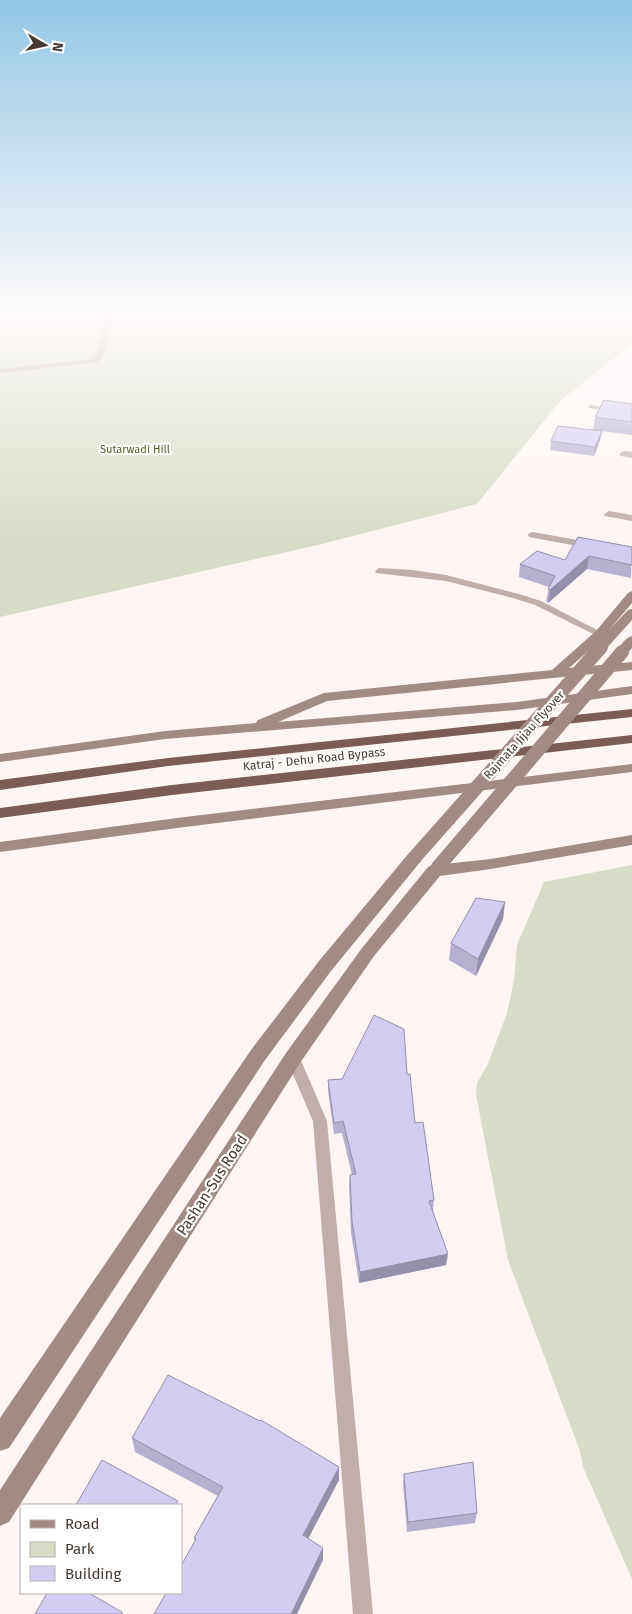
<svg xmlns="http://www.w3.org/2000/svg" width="632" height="1614" font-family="'Fira Sans',sans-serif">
<rect width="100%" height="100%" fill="#fdf5f3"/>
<g fill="#d6dcc6">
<path d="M 0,315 L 627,315 L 632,335 L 632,344 L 560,401 L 477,504 L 318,545 L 0,617 Z"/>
<path d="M 632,865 L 632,1579 L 583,1467 L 580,1451 L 508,1260 L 476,1095 L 477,1083 L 488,1064 L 507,1013 L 514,980 L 517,945 L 544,882 Z"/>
</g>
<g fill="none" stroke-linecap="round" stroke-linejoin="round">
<g fill="#bfaeaa" fill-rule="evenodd">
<path d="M 108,315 L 114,315 L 102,359 L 98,362 L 0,373 L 0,369 L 94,359 Z"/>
<path d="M 591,405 L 632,411 L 632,415 L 589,408 L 588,407 Z"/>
<path d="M 379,568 L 413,570 L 446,575 L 519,594 L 541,601 L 605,634 L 600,637 L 597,636 L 535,605 L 513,598 L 446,581 L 376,573 L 375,571 Z"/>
<path d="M 293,1052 L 298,1054 L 300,1058 L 327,1121 L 373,1614 L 353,1614 L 313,1121 L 286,1058 L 288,1054 Z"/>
</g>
<g fill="#bfaeaa" fill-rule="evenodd">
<path d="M 624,451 L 632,452 L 632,458 L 621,456 L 619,454 Z"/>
<path d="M 609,511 L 632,515 L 632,521 L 605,516 L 604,514 Z"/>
<path d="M 533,532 L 632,550 L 632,556 L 529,537 L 528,535 L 529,533 Z"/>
</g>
<g fill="#a38b85" fill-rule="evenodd">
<path d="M 632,591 L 632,603 L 609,630 L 628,610 L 632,609 L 632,620 L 606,649 L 598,649 L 596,646 L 601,640 L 569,668 L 632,662 L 632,670 L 327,701 L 278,722 L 517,702 L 632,686 L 632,694 L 517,710 L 165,739 L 0,762 L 0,754 L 165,731 L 256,723 L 258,720 L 324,693 L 552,670 L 596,631 L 628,593 Z"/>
<path d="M 632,636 L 632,648 L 626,655 L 618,655 L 616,652 C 620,646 625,638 632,636 Z"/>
<path d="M 632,764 L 632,772 L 177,828 L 0,852 L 0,842 L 177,818 Z"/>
<path d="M 632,835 L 632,845 L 491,869 L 440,876 L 374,956 L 300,1063 L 9,1522 L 0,1526 L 0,1490 L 286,1053 L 362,948 L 428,867 L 438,862 L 444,864 L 491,859 Z"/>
<path d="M 415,852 L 421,853 L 423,857 L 421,861 L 331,971 L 265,1060 L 9,1448 L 0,1451 L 0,1418 L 251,1050 L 319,961 L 409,853 Z"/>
</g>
<g fill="#7c5c55" fill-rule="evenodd">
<path d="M 632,709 L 632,717 L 168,766 L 0,790 L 0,780 L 168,758 Z"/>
<path d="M 632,735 L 632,743 L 172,795 L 0,818 L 0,808 L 172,785 Z"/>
</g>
<path stroke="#a38b85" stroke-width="11" d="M 600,649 L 602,646"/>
<g stroke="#a38b85" stroke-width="14">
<path d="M 415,857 L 601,647"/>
<path d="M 438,867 L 622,652"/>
</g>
</g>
<g fill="#b5b0cf">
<path d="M 632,404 L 632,435 L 593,430 L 595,417 Z"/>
<path d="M 602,431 L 600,440 L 594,456 L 550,450 L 551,441 Z"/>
<path d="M 632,547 L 631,578 L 587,569 L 548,603 L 546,601 L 549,587 L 519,577 L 520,564 L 565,560 Z"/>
<path d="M 505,902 L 503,919 L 476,976 L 449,960 L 451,943 Z"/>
<path d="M 407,1074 L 415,1123 L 434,1200 L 433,1211 L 446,1265 L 359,1283 L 351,1233 L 349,1186 L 350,1175 L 352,1175 L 342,1133 L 334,1134 L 328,1091 L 328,1080 Z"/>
<path d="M 132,1438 L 339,1480 L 308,1539 L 323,1560 L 195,1541 L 194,1538 L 218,1496 L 135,1452 Z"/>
<path d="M 404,1474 L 477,1513 L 475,1523 L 407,1532 L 403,1484 Z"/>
</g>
<g fill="#9490a9">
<path d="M 602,431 L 600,440 L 594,456 L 595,447 Z"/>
<path d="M 589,556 L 587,569 L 548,603 L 550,590 Z"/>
<path d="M 505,902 L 503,919 L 476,976 L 478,959 Z"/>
<path d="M 448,1254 L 446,1265 L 359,1283 L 360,1272 Z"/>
<path d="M 339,1467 L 339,1480 L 303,1548 L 303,1535 Z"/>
<path d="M 323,1548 L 323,1560 L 297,1614 L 291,1614 Z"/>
</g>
<g fill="#d3cdf1" stroke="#9490a9">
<path d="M 604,400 L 632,404 L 632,422 L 595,417 Z"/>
<path d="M 558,426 L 602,431 L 595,447 L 551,441 Z"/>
<path d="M 578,537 L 632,547 L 632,565 L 589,556 L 550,590 L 548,589 L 555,576 L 520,564 L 537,551 L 565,560 Z"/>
<path d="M 476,898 L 505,902 L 478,959 L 451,943 Z"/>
<path d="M 374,1015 L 404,1029 L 407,1074 L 410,1074 L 415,1123 L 423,1122 L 434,1200 L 429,1201 L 448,1254 L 360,1272 L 352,1221 L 350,1175 L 356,1174 L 343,1121 L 334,1123 L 328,1080 L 342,1079 Z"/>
<path d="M 168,1375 L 260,1421 L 261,1420 L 339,1467 L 303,1535 L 323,1548 L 291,1614 L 154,1614 L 166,1593 L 181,1593 L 181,1566 L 196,1539 L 194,1538 L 223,1487 L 132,1438 Z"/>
<path d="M 102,1460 L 178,1501 L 176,1505 L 76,1505 Z"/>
<path d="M 473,1462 L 477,1513 L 408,1522 L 404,1474 Z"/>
<path d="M 47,1593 L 89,1593 L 122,1612 L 122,1614 L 35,1614 Z"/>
</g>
<linearGradient id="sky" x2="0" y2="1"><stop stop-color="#93c7e7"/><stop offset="0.58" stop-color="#fefafa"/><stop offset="1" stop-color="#fefafa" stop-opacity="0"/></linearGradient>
<rect width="632" height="541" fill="url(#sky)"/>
<g text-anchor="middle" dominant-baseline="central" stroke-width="4.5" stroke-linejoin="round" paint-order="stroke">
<g font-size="11" fill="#525e27" stroke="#fff">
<text x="135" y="449">Sutarwadi Hill</text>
</g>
<g font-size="12" fill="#463832" stroke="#fff">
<text transform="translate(524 735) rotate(-48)">Rajmata Jijau Flyover</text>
<text transform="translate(314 759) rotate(-6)">Katraj - Dehu Road Bypass</text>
</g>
<g font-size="15" fill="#463832" stroke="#fff">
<text transform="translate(212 1185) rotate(-57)">Pashan-Sus Road</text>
</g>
</g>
<rect x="20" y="1504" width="162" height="90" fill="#ffffff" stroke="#b5afad"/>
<rect x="30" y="1520" width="25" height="8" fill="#a38b85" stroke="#b5afad"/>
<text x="65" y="1529" font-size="15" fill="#463832">Road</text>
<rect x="30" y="1542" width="25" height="15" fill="#d6dcc6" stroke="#b5afad"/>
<text x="65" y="1554" font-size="15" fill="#463832">Park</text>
<rect x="30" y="1566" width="25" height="15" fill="#d3cdf1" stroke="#b5afad"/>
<text x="65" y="1579" font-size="15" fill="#463832">Building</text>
<g transform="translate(45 45) rotate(99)" stroke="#ffffff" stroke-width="4" paint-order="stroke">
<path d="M0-4L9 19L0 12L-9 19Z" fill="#463832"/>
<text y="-8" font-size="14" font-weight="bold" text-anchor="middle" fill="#463832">N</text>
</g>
</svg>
